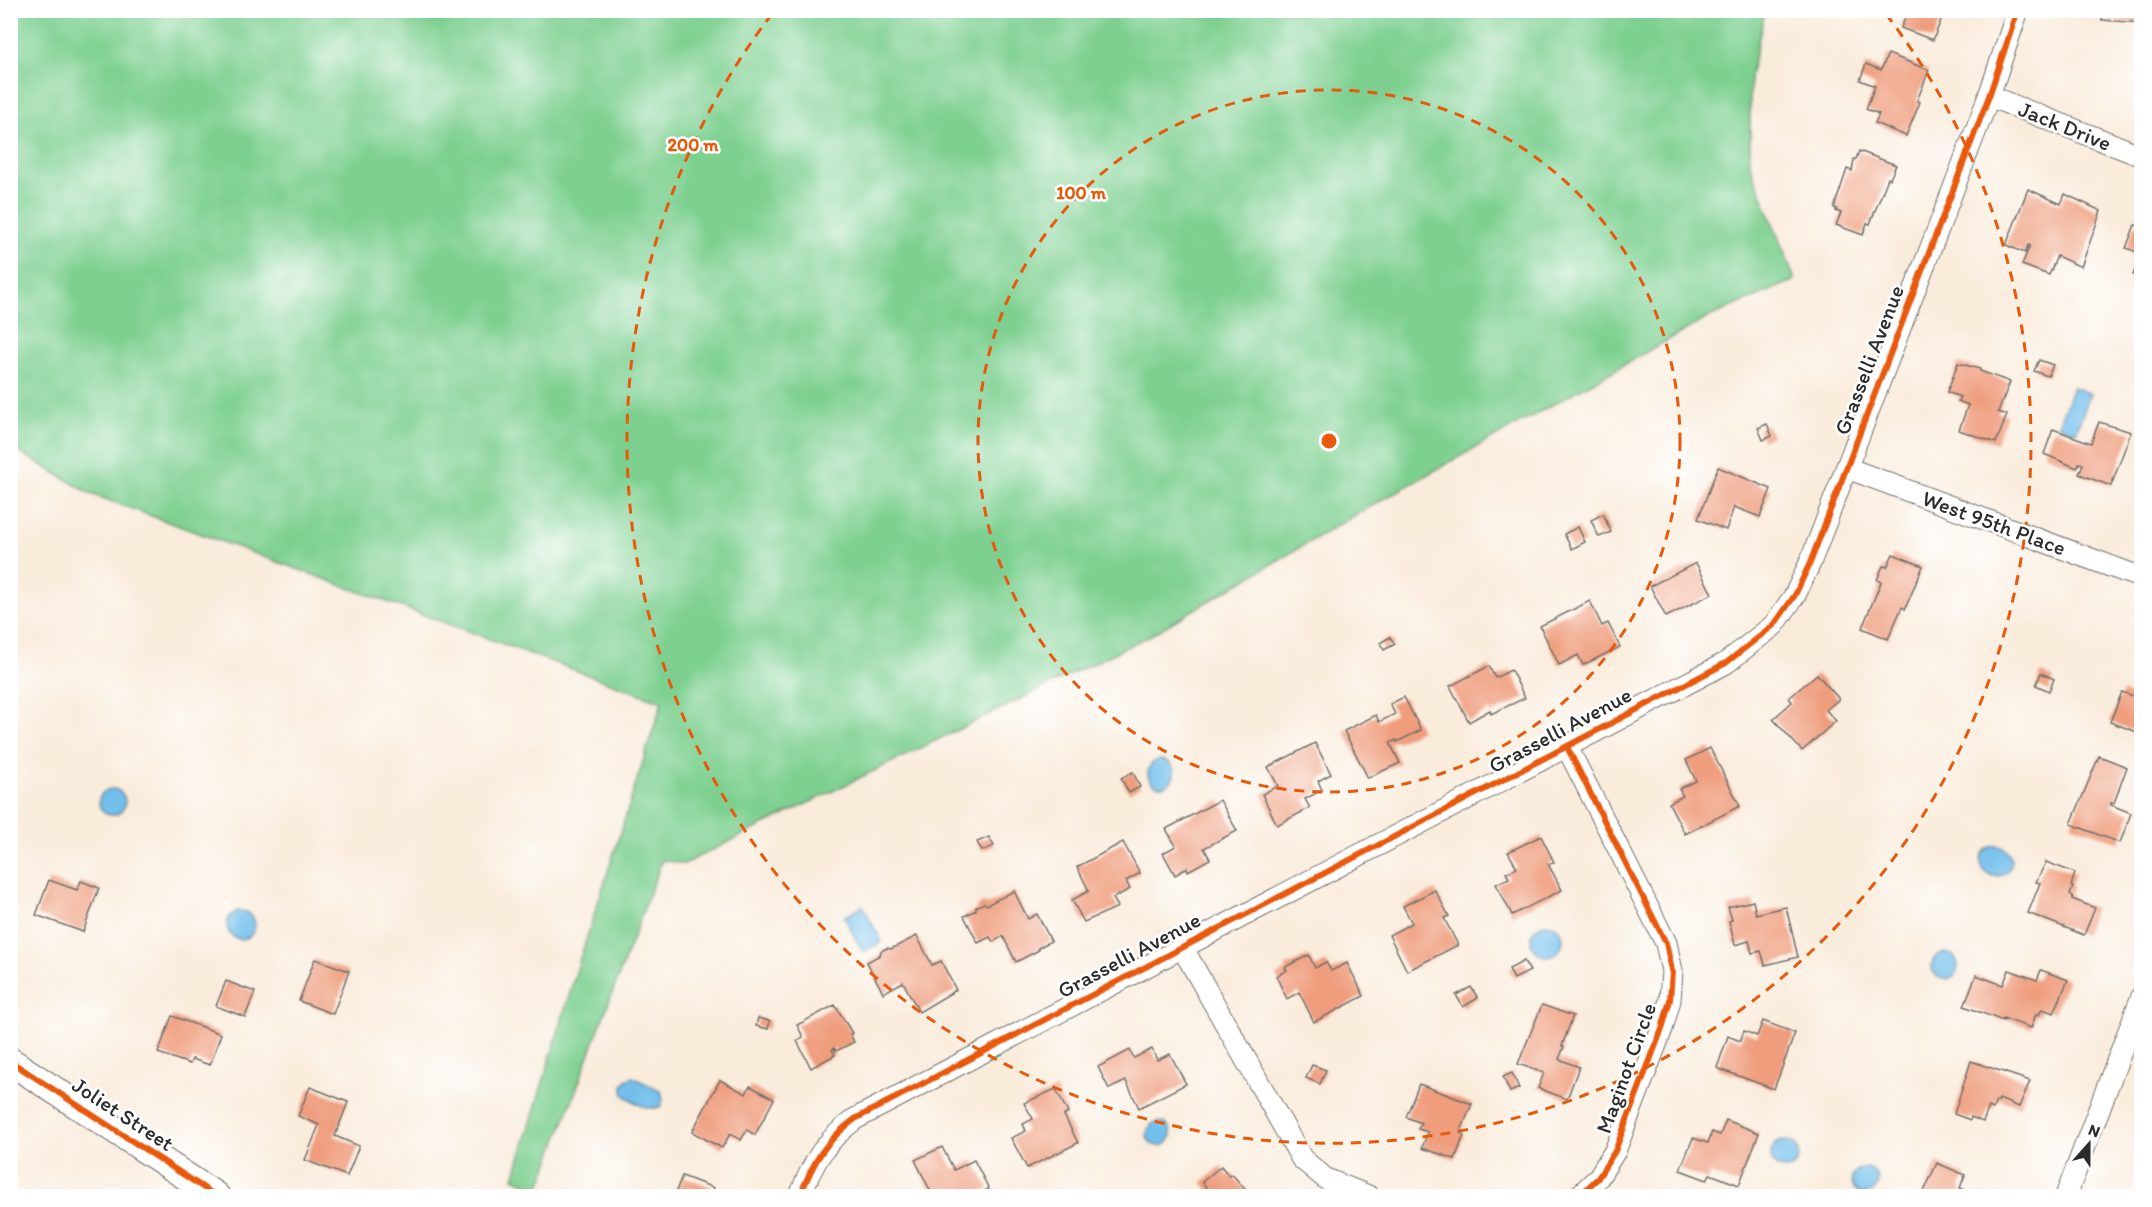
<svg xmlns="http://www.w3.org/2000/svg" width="2152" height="1207" font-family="Itim,sans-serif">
<rect width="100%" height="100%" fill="#fff"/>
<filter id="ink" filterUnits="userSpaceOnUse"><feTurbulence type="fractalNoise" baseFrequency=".0167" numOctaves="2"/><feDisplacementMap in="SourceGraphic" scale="12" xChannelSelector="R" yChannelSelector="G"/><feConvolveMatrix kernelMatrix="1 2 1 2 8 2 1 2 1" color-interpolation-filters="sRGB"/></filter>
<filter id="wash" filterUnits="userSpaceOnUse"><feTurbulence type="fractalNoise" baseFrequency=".008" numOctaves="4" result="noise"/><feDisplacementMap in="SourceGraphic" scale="24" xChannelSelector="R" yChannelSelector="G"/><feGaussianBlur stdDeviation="1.35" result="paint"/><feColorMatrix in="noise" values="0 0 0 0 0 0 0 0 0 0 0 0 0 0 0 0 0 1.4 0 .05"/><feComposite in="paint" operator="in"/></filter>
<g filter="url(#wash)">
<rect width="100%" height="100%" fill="#f9ecdb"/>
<path fill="#7ed091" stroke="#547e5e" stroke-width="1.5" d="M 11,10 L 1765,11 L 1750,77 L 1750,165 L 1795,280 L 1711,316 L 1350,518 L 1149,636 L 684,864 L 662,860 L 539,1189 L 514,1178 L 580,959 L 662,702 L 91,494 L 11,447 Z"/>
<g fill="#72bfec" stroke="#4e758c" stroke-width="1.5">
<path d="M 2073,387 L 2090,394 L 2076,432 L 2058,425 Z"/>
<circle cx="1161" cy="773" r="13"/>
<circle cx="112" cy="802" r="13"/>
<circle cx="1996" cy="861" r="15"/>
<path d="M 863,906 L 882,942 L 863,952 L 844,917 Z"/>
<circle cx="241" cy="925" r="14"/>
<circle cx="1547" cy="940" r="16"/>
<circle cx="1945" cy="966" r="13"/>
<path d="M 633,1077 L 661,1091 L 663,1099 L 661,1106 C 649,1113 634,1102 624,1095 C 621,1086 623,1079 633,1077 Z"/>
<circle cx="1159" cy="1134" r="12"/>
<circle cx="1785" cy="1155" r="14"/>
<circle cx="1865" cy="1181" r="13"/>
</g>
<g id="blocks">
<g fill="#ef9d7d">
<path d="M 1908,10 L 1943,10 L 1941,15 L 1943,15 L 1933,40 L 1901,28 Z"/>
<path d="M 2103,10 L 2142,10 L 2142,23 L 2102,20 Z"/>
<path d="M 1888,54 L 1929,70 L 1917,101 L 1920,102 L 1906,136 L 1875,123 L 1879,114 L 1866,109 L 1875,86 L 1860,80 L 1866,64 L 1881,70 Z"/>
<path d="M 1859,151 L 1896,165 L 1890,179 L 1888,178 L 1870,224 L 1867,223 L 1863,235 L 1836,225 L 1841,213 L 1836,211 L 1837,209 L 1834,208 L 1847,169 L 1852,171 L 1854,159 L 1856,159 Z"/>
<path d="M 2028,189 L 2061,204 L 2065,194 L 2101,211 L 2081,267 L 2057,256 L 2049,275 L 2022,265 L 2030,245 L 2028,245 L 2025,253 L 2006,245 Z"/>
<path d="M 2135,225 L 2142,227 L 2142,254 L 2126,248 Z"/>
<path d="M 2141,255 L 2142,255 L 2142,278 L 2133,275 Z"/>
<path d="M 2039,360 L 2053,365 L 2048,376 L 2034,371 Z"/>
<path d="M 1958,363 L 1980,369 L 1980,371 L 2010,382 L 1998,412 L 2007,415 L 1996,443 L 1959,430 L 1968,405 L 1958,401 L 1960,397 L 1947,392 Z"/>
<path d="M 2099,422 L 2131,432 L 2111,486 L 2079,474 L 2083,464 L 2079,463 L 2077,468 L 2044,454 L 2053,429 L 2091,443 Z"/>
<path d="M 1767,424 L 1772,436 L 1763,440 L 1758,428 Z"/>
<path d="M 1718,467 L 1771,489 L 1760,517 L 1734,507 L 1726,530 L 1698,519 Z"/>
<path d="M 1603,514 L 1611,532 L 1599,537 L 1591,520 Z"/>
<path d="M 1578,527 L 1585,542 L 1572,549 L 1564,534 Z"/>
<path d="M 1893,554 L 1923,566 L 1905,609 L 1902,607 L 1888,639 L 1862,628 L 1881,582 L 1877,580 L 1883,566 L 1887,567 Z"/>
<path d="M 1696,563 L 1712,594 L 1666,617 L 1650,586 Z"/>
<path d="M 1590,601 L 1602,626 L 1608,623 L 1620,647 L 1583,665 L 1578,655 L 1559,665 L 1540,626 Z"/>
<path d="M 1390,637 L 1395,644 L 1384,650 L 1380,643 Z"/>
<path d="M 1489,666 L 1495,678 L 1511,670 L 1525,698 L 1491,714 L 1490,710 L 1469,722 L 1450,686 Z"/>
<path d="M 2041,673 L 2054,679 L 2049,691 L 2036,685 Z"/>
<path d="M 1817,674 L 1839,699 L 1826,710 L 1836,721 L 1802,751 L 1773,719 L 1792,702 L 1789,698 Z"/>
<path d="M 2122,692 L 2142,699 L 2142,734 L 2110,722 Z"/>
<path d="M 1404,697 L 1421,730 L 1397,742 L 1396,740 L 1390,743 L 1400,763 L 1368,778 L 1344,731 L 1376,715 L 1379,722 L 1395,714 L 1390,704 Z"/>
<path d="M 1315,743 L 1331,774 L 1318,781 L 1322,790 L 1305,799 L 1310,808 L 1277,825 L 1262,794 L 1278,786 L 1268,767 Z"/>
<path d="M 1710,748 L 1740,806 L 1685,834 L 1669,803 L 1683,796 L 1679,789 L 1696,781 L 1686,760 Z"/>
<path d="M 2099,756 L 2127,767 L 2114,803 L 2111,803 L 2111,805 L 2131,813 L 2120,843 L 2071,824 Z"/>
<path d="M 1133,772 L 1140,787 L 1129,793 L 1121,778 Z"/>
<path d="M 1220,800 L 1237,831 L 1204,848 L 1210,859 L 1188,871 L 1187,868 L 1175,875 L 1163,853 L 1176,846 L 1166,829 Z"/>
<path d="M 1541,836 L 1554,862 L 1548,864 L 1562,890 L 1512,915 L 1496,884 L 1509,878 L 1506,873 L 1517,868 L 1508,852 Z"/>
<path d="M 989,837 L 994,846 L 982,851 L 977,842 Z"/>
<path d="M 1123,842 L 1140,873 L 1126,881 L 1130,889 L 1113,898 L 1118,907 L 1084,922 L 1072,900 L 1089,891 L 1077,867 Z"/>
<path d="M 2046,862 L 2075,873 L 2071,886 L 2073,887 L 2070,894 L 2073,896 L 2072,899 L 2095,908 L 2084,935 L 2028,913 L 2040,883 L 2036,882 Z"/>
<path d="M 49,880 L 77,890 L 81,881 L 99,888 L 83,932 L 36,915 Z"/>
<path d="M 1435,890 L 1449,916 L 1444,918 L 1458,945 L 1407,971 L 1389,935 L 1412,923 L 1403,906 Z"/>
<path d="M 1014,891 L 1028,919 L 1037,914 L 1051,941 L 1038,948 L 1039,950 L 1016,962 L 1003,936 L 993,942 L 990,937 L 978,943 L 964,916 L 976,910 L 976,907 L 984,903 L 987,905 Z"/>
<path d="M 1753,901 L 1756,914 L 1786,907 L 1798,957 L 1765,965 L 1761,951 L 1752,953 L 1749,941 L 1735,945 L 1729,921 L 1732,920 L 1728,907 Z"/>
<path d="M 917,936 L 932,965 L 941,961 L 956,990 L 919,1012 L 903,982 L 883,993 L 867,962 L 880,955 L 881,951 L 887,948 L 891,949 Z"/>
<path d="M 1309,955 L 1315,968 L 1326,962 L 1331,971 L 1347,963 L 1364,996 L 1314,1022 L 1299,992 L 1287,999 L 1276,976 L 1287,970 L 1285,967 Z"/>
<path d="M 315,959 L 349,971 L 333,1014 L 299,1001 Z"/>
<path d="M 1524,961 L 1530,971 L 1514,979 L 1509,969 Z"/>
<path d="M 2009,970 L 2037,980 L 2041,970 L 2068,980 L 2054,1013 L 2042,1009 L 2039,1015 L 2036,1014 L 2031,1028 L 2003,1018 L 2003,1021 L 1964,1006 L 1976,975 L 2003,985 Z"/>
<path d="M 226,981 L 255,992 L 245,1017 L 216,1006 Z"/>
<path d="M 1471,987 L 1478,998 L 1463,1007 L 1456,995 Z"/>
<path d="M 835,1005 L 852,1033 L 850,1034 L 854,1042 L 836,1051 L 834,1048 L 832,1050 L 835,1055 L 811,1068 L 797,1041 L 803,1037 L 797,1025 Z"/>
<path d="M 1542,1005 L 1573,1016 L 1562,1046 L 1564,1047 L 1559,1059 L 1579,1067 L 1567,1099 L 1538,1088 L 1544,1073 L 1518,1064 Z"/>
<path d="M 172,1016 L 221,1034 L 210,1065 L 192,1059 L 190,1064 L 158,1053 Z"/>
<path d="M 758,1018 L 770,1021 L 768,1029 L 756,1026 Z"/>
<path d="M 1763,1021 L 1795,1033 L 1774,1089 L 1717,1068 L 1728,1036 L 1740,1041 L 1744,1031 L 1757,1036 Z"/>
<path d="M 1152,1049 L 1157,1060 L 1170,1054 L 1186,1084 L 1139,1108 L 1126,1081 L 1109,1089 L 1098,1067 L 1130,1050 L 1134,1058 Z"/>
<path d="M 1971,1061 L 2030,1081 L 2019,1107 L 1999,1099 L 1998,1102 L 1996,1101 L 1993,1109 L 1989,1107 L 1983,1122 L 1971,1117 L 1970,1120 L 1954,1114 Z"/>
<path d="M 1312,1065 L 1326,1070 L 1320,1084 L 1306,1078 Z"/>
<path d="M 1512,1073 L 1519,1088 L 1510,1092 L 1503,1077 Z"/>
<path d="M 720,1080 L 746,1094 L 750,1086 L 774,1099 L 755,1135 L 747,1130 L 741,1140 L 730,1134 L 722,1148 L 692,1132 Z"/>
<path d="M 1419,1084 L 1472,1104 L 1460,1133 L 1464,1135 L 1455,1159 L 1422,1148 L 1428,1132 L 1418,1129 L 1421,1123 L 1406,1117 Z"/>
<path d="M 310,1087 L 348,1102 L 335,1136 L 359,1146 L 347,1176 L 305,1160 L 319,1125 L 298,1116 Z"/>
<path d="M 1056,1089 L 1068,1113 L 1064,1115 L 1078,1143 L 1027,1168 L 1011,1138 L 1026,1131 L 1023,1124 L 1033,1119 L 1024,1103 Z"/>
<path d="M 1726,1120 L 1759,1133 L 1739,1185 L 1710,1174 L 1707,1180 L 1680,1170 L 1693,1138 L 1708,1143 L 1712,1132 L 1720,1135 Z"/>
<path d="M 942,1147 L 954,1170 L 974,1160 L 989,1189 L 974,1196 L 933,1196 L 915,1160 Z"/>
<path d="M 1937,1163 L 1965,1175 L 1960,1188 L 1963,1189 L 1960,1196 L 1922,1196 Z"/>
<path d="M 1221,1166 L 1229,1176 L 1232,1174 L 1249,1194 L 1246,1196 L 1205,1196 L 1210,1192 L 1202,1182 Z"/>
<path d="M 682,1176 L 714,1188 L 711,1196 L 674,1196 Z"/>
</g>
</g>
</g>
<g filter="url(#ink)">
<use href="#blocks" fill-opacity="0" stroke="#736f69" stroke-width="1.5"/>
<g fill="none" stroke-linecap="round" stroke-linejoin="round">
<g stroke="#736f69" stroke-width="23">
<g id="minor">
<path d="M 1989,96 L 2142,156"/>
<path d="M 1847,468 L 2142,578"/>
<path d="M 1567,747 L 1666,943 L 1672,971 L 1670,1000 L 1662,1029 L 1615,1151 L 1598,1178 L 1579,1196"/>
<path d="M 1182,947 L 1302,1159 L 1326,1179 L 1368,1196"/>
<path d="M 800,1196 C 813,1162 825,1141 855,1119 L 1726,663 L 1774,625 L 1795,595 L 1810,563 L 1989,96 L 2018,10"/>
<path d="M 2066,1196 L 2142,996"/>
</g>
</g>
<g stroke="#736f69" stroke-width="29">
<path id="tertiary" d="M 10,1061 L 216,1196"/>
</g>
<use href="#minor" stroke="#fff" stroke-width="21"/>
<use href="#tertiary" stroke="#fff" stroke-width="27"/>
<g stroke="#fff" stroke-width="10">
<g id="cycleway">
<path d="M 1567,747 L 1666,943 L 1672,971 L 1670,1000 L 1662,1029 L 1615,1151 L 1598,1178 L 1579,1196"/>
<path d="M 10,1061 L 216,1196"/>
<path d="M 800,1196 C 813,1162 825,1141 855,1119 L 1726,663 L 1774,625 L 1795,595 L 1810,563 L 1989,96 L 2018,10"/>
</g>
</g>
<use href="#cycleway" stroke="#e8590c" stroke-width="6"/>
</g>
</g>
<g fill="none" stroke="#e8590c" stroke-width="3" stroke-dasharray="10 8">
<circle cx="1329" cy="441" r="351"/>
<path d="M1886 14A702 702 0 1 1 772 14"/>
</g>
<g text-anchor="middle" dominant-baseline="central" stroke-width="5" stroke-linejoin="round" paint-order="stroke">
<g font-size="22" fill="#2b2b2b" stroke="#fff">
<text transform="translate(2065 126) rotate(22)">Jack Drive</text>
<text transform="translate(1869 360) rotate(-69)">Grasselli Avenue</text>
<text transform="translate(1994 523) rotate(20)">West 95th Place</text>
<text transform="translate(1560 730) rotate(-28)">Grasselli Avenue</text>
<text transform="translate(1129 955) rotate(-28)">Grasselli Avenue</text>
<text transform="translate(1626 1068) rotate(-70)">Maginot Circle</text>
<text transform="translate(123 1114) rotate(33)">Joliet Street</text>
</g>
</g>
<circle cx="1329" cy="441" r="9" fill="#e8590c" stroke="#fff" stroke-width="3"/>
<g font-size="18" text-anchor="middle" font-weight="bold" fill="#e8590c" stroke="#fff" stroke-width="5" stroke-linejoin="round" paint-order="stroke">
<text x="693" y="151">200 m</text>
<text x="1081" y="199">100 m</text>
</g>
<rect width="2152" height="1207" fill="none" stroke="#fff" stroke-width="36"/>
<g transform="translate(2089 1144) rotate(21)" stroke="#ffffff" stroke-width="4.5" paint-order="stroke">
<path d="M0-4.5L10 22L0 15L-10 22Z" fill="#2b2b2b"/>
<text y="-9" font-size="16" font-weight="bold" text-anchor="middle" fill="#2b2b2b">N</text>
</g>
</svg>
